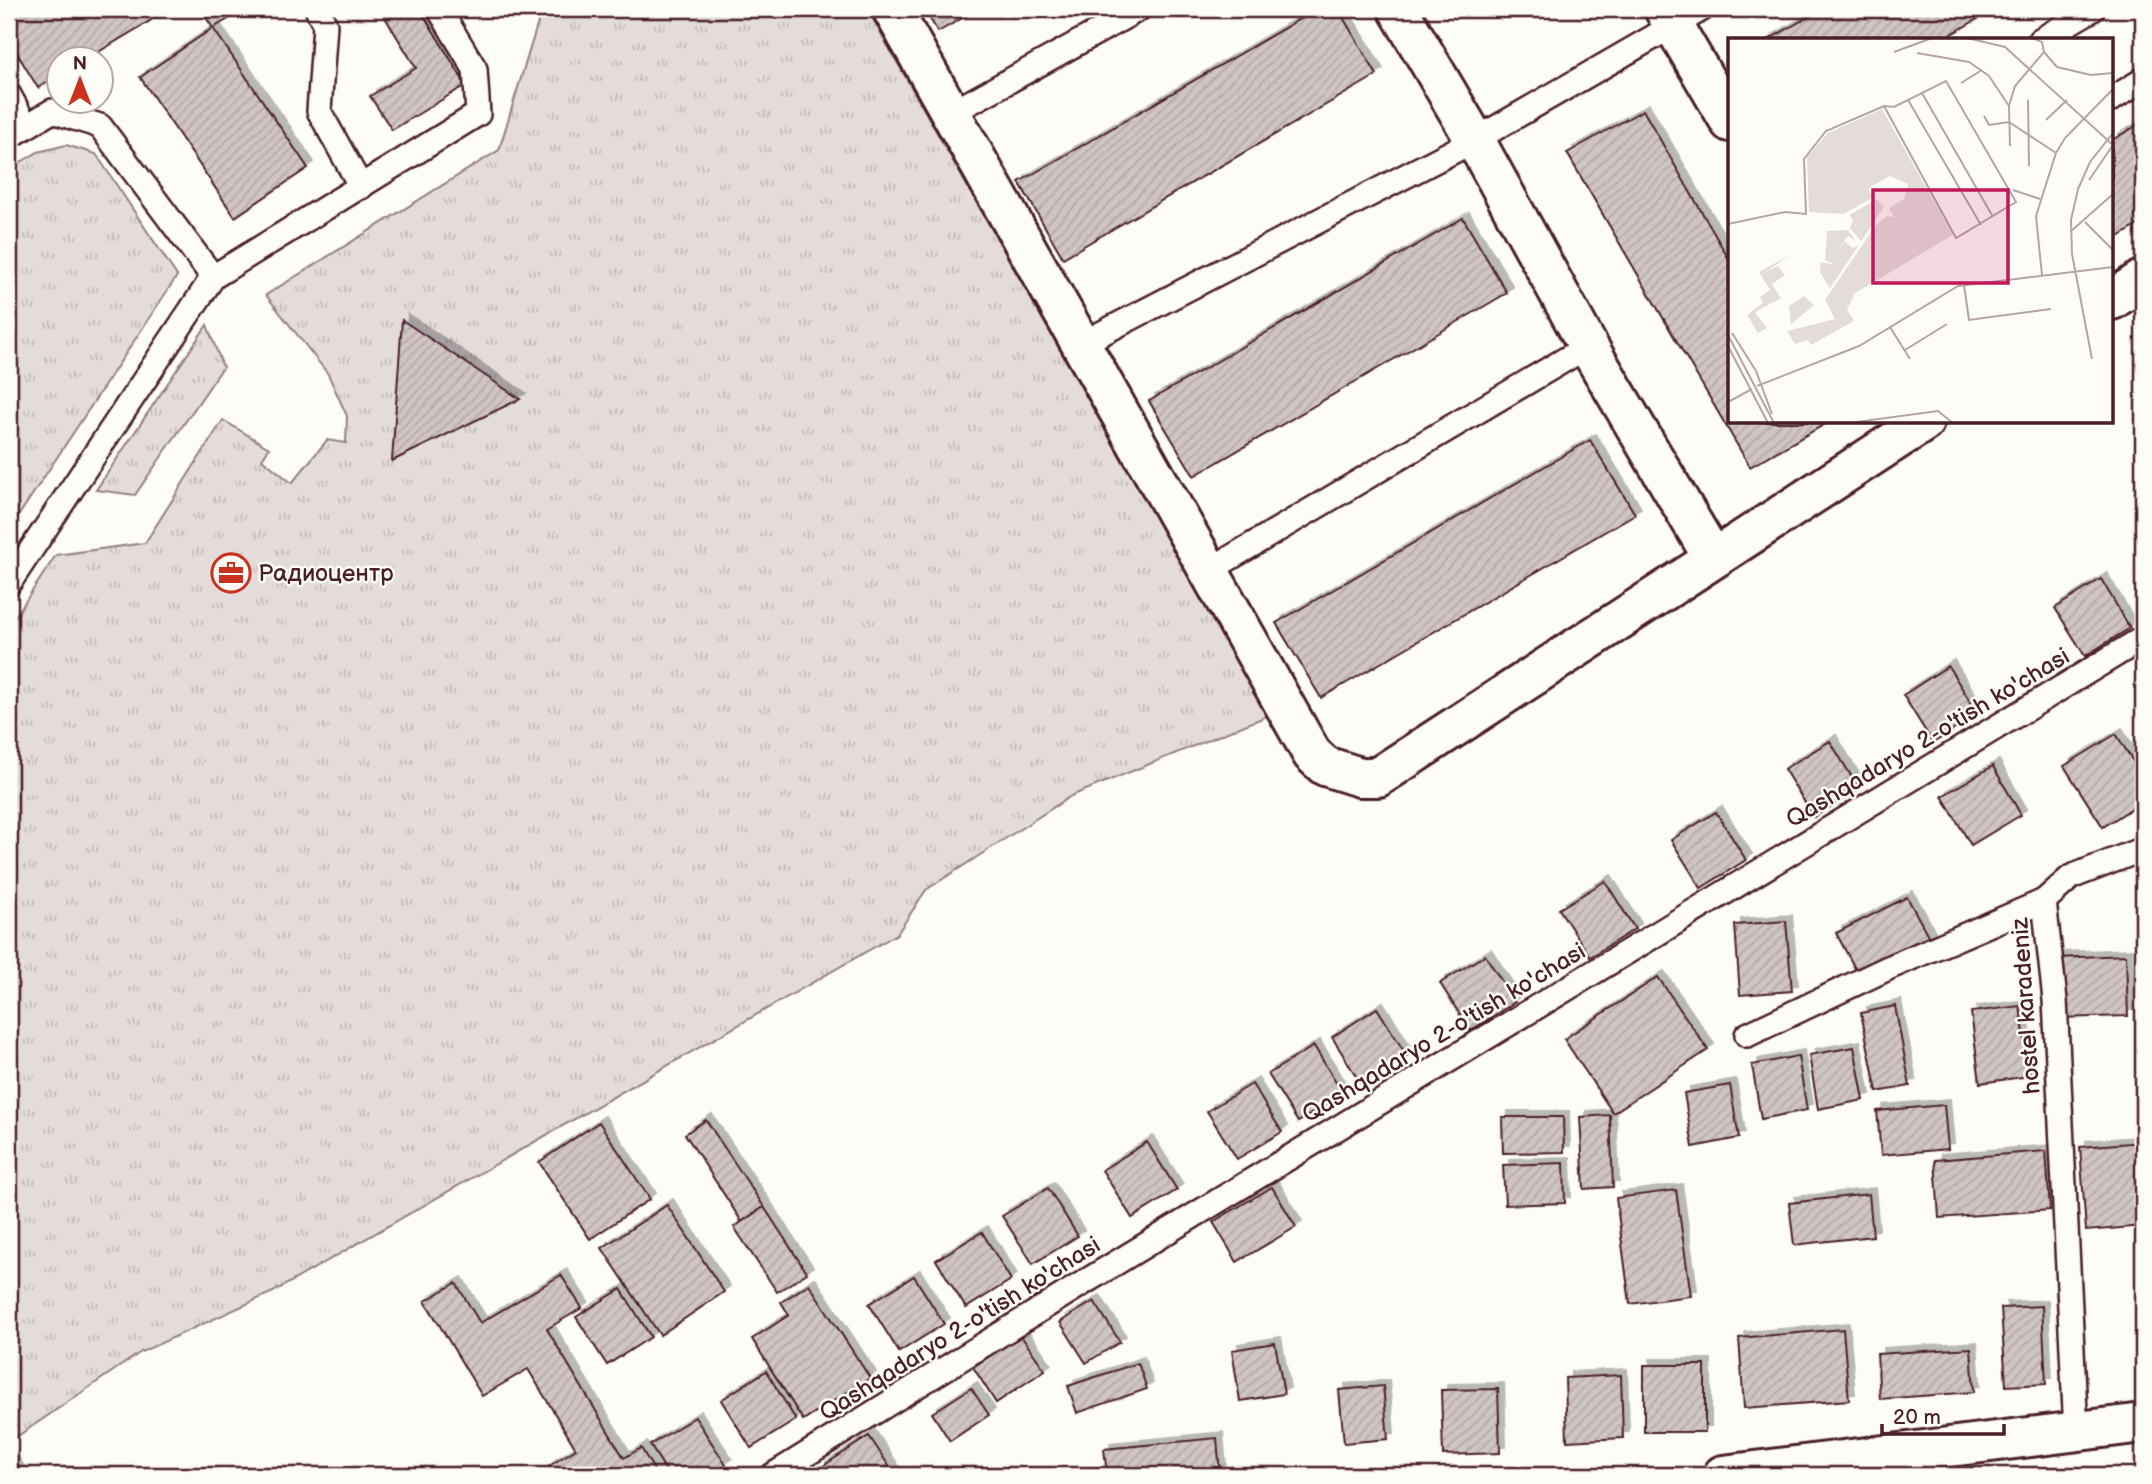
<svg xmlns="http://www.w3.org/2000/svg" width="2152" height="1484" font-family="'Balsamiq Sans',sans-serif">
<defs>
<pattern id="grass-tufts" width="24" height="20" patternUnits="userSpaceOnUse" patternTransform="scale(1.75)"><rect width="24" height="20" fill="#e3dcda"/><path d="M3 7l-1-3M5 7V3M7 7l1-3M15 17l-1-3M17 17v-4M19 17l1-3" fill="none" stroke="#c4bcbb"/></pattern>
<pattern id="building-hatch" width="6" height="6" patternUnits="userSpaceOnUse" patternTransform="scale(1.75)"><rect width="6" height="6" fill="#d0c5c4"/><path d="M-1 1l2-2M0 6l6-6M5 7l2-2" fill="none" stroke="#b4a9a9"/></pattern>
<filter id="shadow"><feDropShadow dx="6" dy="-6" stdDeviation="0" flood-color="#0004"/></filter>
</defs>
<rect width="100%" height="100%" fill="#fdfcf7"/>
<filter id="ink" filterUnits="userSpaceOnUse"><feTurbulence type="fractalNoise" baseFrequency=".0143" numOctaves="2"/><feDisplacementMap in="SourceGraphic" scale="14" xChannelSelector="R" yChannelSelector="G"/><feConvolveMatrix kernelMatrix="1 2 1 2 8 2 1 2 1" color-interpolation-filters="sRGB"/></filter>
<g filter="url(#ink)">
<g fill="url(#grass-tufts)" stroke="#967e82" stroke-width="2">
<path d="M 542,9 L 867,9 L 1267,716 L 1071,796 L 926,890 L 897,934 L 273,1292 L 141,1352 L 9,1442 L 9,626 L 56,555 L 145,543 L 223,420 L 269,448 L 262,459 L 292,483 L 327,440 L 346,443 L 347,416 L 328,374 L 266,295 L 499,150 Z"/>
<path d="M 66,145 L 96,154 L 177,276 L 9,530 L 9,169 L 38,152 Z"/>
<path d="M 207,325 L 223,367 L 135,495 L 96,490 Z"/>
</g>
<g fill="url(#building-hatch)" stroke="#4a1f2b" stroke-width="2" filter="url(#shadow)">
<path d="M 11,9 L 167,9 L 168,10 L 85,60 L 60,60 L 60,75 L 38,88 L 9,40 L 9,10 Z"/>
<path d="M 200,9 L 246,9 L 213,28 Z"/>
<path d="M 380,9 L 420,9 L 466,85 L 392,130 L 370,96 L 416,68 Z"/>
<path d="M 924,9 L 978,9 L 938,32 Z"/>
<path d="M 1317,9 L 1338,9 L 1377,75 L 1063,258 L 1019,182 Z"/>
<path d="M 1822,9 L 1995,9 L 1941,40 L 1768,40 Z"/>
<path d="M 213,28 L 308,168 L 235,217 L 140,77 Z"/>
<path d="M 1643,110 L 1730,261 L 1730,422 L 1824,422 L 1825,424 L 1750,467 L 1567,153 Z"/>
<path d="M 2143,122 L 2143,222 L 2112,241 L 2112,140 Z"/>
<path d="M 1463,218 L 1507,293 L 1194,476 L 1149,401 Z"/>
<path d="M 402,320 L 520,399 L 392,461 Z"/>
<path d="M 1590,440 L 1635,514 L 1321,698 L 1276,623 Z"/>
<path d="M 2101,579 L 2130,628 L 2085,656 L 2055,608 Z"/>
<path d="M 1948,666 L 1978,714 L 1933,743 L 1903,695 Z"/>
<path d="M 2116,734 L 2143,777 L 2143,801 L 2103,827 L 2064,766 Z"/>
<path d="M 1830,741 L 1859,789 L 1814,817 L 1784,769 Z"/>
<path d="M 1993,766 L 2021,815 L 1971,845 L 1942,796 Z"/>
<path d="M 1716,812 L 1746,860 L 1701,888 L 1671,840 Z"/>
<path d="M 1605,881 L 1635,929 L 1590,957 L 1559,909 Z"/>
<path d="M 1907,897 L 1930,939 L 1859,976 L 1836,933 Z"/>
<path d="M 1786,921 L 1792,991 L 1740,995 L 1735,925 Z"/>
<path d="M 1485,955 L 1515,1002 L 1470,1031 L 1440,983 Z"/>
<path d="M 2126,955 L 2128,1016 L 2059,1018 L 2056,958 Z"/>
<path d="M 1658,977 L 1708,1050 L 1613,1113 L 1564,1039 Z"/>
<path d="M 1895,1006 L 1910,1086 L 1877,1092 L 1861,1013 Z"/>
<path d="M 2020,1006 L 2030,1076 L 1980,1083 L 1971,1012 Z"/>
<path d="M 1377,1008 L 1407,1056 L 1361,1084 L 1332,1037 Z"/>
<path d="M 1314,1046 L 1343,1094 L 1298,1122 L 1268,1074 Z"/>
<path d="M 1854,1047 L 1864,1100 L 1818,1109 L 1809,1055 Z"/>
<path d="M 1798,1056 L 1807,1110 L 1761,1119 L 1752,1065 Z"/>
<path d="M 1252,1084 L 1282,1132 L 1237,1159 L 1207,1111 Z"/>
<path d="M 1730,1085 L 1739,1138 L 1693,1147 L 1684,1093 Z"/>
<path d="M 1944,1105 L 1948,1149 L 1881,1155 L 1877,1111 Z"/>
<path d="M 1610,1115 L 1613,1187 L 1584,1189 L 1580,1117 Z"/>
<path d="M 1502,1117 L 1563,1117 L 1564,1152 L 1503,1153 Z"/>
<path d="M 706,1120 L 764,1207 L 742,1222 L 685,1134 Z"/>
<path d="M 599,1122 L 650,1199 L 590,1239 L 539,1162 Z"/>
<path d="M 1147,1142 L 1177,1190 L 1132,1218 L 1102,1170 Z"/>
<path d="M 2143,1142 L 2143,1226 L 2086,1231 L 2080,1147 Z"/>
<path d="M 2046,1151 L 2050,1210 L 1939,1218 L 1935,1160 Z"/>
<path d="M 1564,1163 L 1565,1203 L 1505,1205 L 1503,1165 Z"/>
<path d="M 1272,1187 L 1296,1227 L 1237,1262 L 1213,1222 Z"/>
<path d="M 1048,1188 L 1078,1236 L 1033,1264 L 1002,1216 Z"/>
<path d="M 1676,1190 L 1691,1296 L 1630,1304 L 1616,1198 Z"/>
<path d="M 1869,1194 L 1873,1236 L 1794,1245 L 1789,1203 Z"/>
<path d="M 667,1205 L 724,1292 L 660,1335 L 602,1248 Z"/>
<path d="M 764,1207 L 807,1273 L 777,1292 L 734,1227 Z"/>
<path d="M 982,1232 L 1011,1280 L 966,1308 L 936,1260 Z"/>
<path d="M 561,1275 L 582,1308 L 547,1329 L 624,1458 L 641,1448 L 657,1475 L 554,1475 L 549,1466 L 576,1449 L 528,1369 L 482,1396 L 425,1301 L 456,1283 L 480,1323 Z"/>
<path d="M 914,1276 L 944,1324 L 899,1352 L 869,1304 Z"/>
<path d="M 809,1284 L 870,1378 L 803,1420 L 752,1339 L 789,1315 L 781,1302 Z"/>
<path d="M 621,1289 L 651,1337 L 607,1365 L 576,1317 Z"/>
<path d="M 1094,1301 L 1120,1342 L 1086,1363 L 1060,1322 Z"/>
<path d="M 2042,1306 L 2046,1384 L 2006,1386 L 2001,1308 Z"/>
<path d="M 1843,1329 L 1849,1400 L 1744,1408 L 1739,1338 Z"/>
<path d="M 1021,1336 L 1045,1370 L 996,1403 L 973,1367 Z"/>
<path d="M 1275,1343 L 1284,1394 L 1240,1401 L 1232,1350 Z"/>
<path d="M 1971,1348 L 1974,1392 L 1880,1399 L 1877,1354 Z"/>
<path d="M 1138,1363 L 1147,1389 L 1077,1413 L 1068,1386 Z"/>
<rect x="1644" y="1365" width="61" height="67"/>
<path d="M 766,1371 L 796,1420 L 751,1448 L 721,1400 Z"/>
<path d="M 1621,1375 L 1623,1438 L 1567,1441 L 1565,1378 Z"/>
<path d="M 1383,1386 L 1388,1439 L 1344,1443 L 1339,1390 Z"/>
<path d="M 971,1388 L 989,1415 L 950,1441 L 932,1413 Z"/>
<path d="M 1498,1389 L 1500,1453 L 1443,1455 L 1441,1390 Z"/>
<path d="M 695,1417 L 726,1465 L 709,1475 L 669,1475 L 650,1445 Z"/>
<path d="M 869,1436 L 895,1475 L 824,1475 L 820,1468 Z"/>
<path d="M 1217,1438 L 1220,1475 L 1107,1475 L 1104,1449 Z"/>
<path d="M 9,1458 L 20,1475 L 9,1475 Z"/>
</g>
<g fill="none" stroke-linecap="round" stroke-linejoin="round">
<g stroke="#4a1f2b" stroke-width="28">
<g id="lane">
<path d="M 317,9 L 325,25 L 319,111 L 361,187"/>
<path d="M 2040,40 L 2093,9"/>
<path d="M 9,95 L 26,126"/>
<path d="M 2112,99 L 2143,80"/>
<path d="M 951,113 L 1139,9"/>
<path d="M 9,137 L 52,111 L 100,126 L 213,277"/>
<path d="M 1081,344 L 1475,140 L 1702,9"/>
<path d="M 1208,571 L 1588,346"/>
<path d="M 9,583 L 213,277 L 478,114 L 475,69 L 439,9"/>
<path d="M 2044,901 L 2071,877 L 2143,849"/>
<path d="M 1747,1035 L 1888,968 L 2044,901 L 2055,1000 L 2076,1432"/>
<path d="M 773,1475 L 1088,1280 L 2143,638"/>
</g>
</g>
<g stroke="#4a1f2b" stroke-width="44">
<g id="street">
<path d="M 892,9 L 1312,754 L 1325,766 L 1360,777 L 1378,777 L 1924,422"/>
<path d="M 1398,9 L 1475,140 L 1588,346 L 1713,558"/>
<path d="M 1664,9 L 1730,122"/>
<path d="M 2112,300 L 2143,279"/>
</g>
</g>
<g stroke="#4a1f2b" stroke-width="44">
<path id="secondary" d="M 1723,1475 L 2143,1423"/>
</g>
<use href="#lane" stroke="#fdfcf7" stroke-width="23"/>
<use href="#street" stroke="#fdfcf7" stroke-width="38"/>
<use href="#secondary" stroke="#fdfcf7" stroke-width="38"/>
</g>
</g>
<defs>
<g id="office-ring" transform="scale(2.0125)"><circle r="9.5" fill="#fdfcf7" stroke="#c8321e" stroke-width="1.5"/><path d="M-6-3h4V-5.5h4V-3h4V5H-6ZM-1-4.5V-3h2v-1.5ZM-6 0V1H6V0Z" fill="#c8321e"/></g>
</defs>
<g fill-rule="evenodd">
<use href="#office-ring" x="231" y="573"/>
</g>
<g text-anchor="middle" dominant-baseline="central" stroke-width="5" stroke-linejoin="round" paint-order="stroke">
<g font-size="24" fill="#4a1f2b" stroke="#fdfcf7" text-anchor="start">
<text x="258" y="573">Радиоцентр</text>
</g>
<g font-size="24" fill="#4a1f2b" stroke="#fdfcf7">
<text transform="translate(1928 738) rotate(-31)">Qashqadaryo 2-o'tish ko'chasi</text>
<text transform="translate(2026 1006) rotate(-94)">hostel karadeniz</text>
<text transform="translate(1444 1033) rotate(-31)">Qashqadaryo 2-o'tish ko'chasi</text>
<text transform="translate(960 1329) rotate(-32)">Qashqadaryo 2-o'tish ko'chasi</text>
</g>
</g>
<g transform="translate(1728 38)">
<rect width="385" height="385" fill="#fdfcf7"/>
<path d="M 154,71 L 225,197 L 127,255 L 119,272 L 126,283 L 83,307 L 80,302 L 67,306 L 59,293 L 107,281 L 97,262 L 148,187 L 159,178 L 166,179 L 161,170 L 176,161 L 180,146 L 162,138 L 141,150 L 144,160 L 116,176 L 81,174 L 79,119 L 100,95 ZM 149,161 L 156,169 L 133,203 L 122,190 L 125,182 L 121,177 ZM 120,192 L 128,203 L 120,198 L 109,215 L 117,204 L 125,210 L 131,207 L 102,250 L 92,234 L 93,224 L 108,227 L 97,222 L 99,193 ZM 64,216 L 37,234 L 50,228 L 57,237 L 44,246 L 53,260 L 27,274 L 39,290 L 30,295 L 19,277 L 35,265 L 32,259 L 42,252 L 31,234 ZM 76,258 L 86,267 L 63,286 L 61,268 Z" fill="#e3dcda"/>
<path fill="none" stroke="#b5a4a5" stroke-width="2" d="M 239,0 L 277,9 L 385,107M 166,14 L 204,0M 316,14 L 329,29 L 363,37 L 385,35M 189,15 L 241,24 L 261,38 L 281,68M 233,45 L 254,32M 194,55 L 265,179M 180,62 L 253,187M 300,62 L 301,128M 256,78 L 261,87 L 281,84 L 328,115M 318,82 L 339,62M 282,108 L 281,68 L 287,48 L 316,14 L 314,4 L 304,0M 361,142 L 385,107M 285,152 L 312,161M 357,184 L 385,212M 0,186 L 57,174 L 78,176 L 76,121 L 98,93 L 156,68 L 166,69 L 218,43 L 288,164 L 228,200 L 156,68M 342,194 L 385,156M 314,237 L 308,178 L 328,115 L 337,100 L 385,51M 236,247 L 241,282 L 323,271M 162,289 L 182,321M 4,295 L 28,333 L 44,376M 0,297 L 46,385M 0,308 L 40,385M 177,312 L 219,286M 364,321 L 344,216 L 343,182 L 350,151 L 362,124 L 385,95M 29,348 L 131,308 L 230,248 L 385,229M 0,364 L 24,351M 121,385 L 210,373 L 225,385"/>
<path fill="#c2185b" fill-opacity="0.15" stroke="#c2185b" stroke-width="3.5" d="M 145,152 L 280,152 L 280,245 L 145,245 Z"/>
<rect width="385" height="385" fill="none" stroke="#4a1f2b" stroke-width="3.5"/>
</g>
<rect width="2152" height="1484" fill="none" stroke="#fdfcf7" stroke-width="35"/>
<rect x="18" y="18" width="2117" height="1449" fill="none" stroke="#4a1f2b" stroke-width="2.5" filter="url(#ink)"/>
<g transform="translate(80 80)"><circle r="33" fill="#fdfcf7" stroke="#b5a4a5" stroke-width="2"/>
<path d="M0-5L12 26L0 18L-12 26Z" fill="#c8321e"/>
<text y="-10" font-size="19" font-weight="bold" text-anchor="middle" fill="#4a1f2b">N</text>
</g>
<path d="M1882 1424v10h122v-10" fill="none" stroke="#4a1f2b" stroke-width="3.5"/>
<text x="1893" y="1424" font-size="21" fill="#4a1f2b" stroke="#fdfcf7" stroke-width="5" paint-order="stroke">20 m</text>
</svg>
